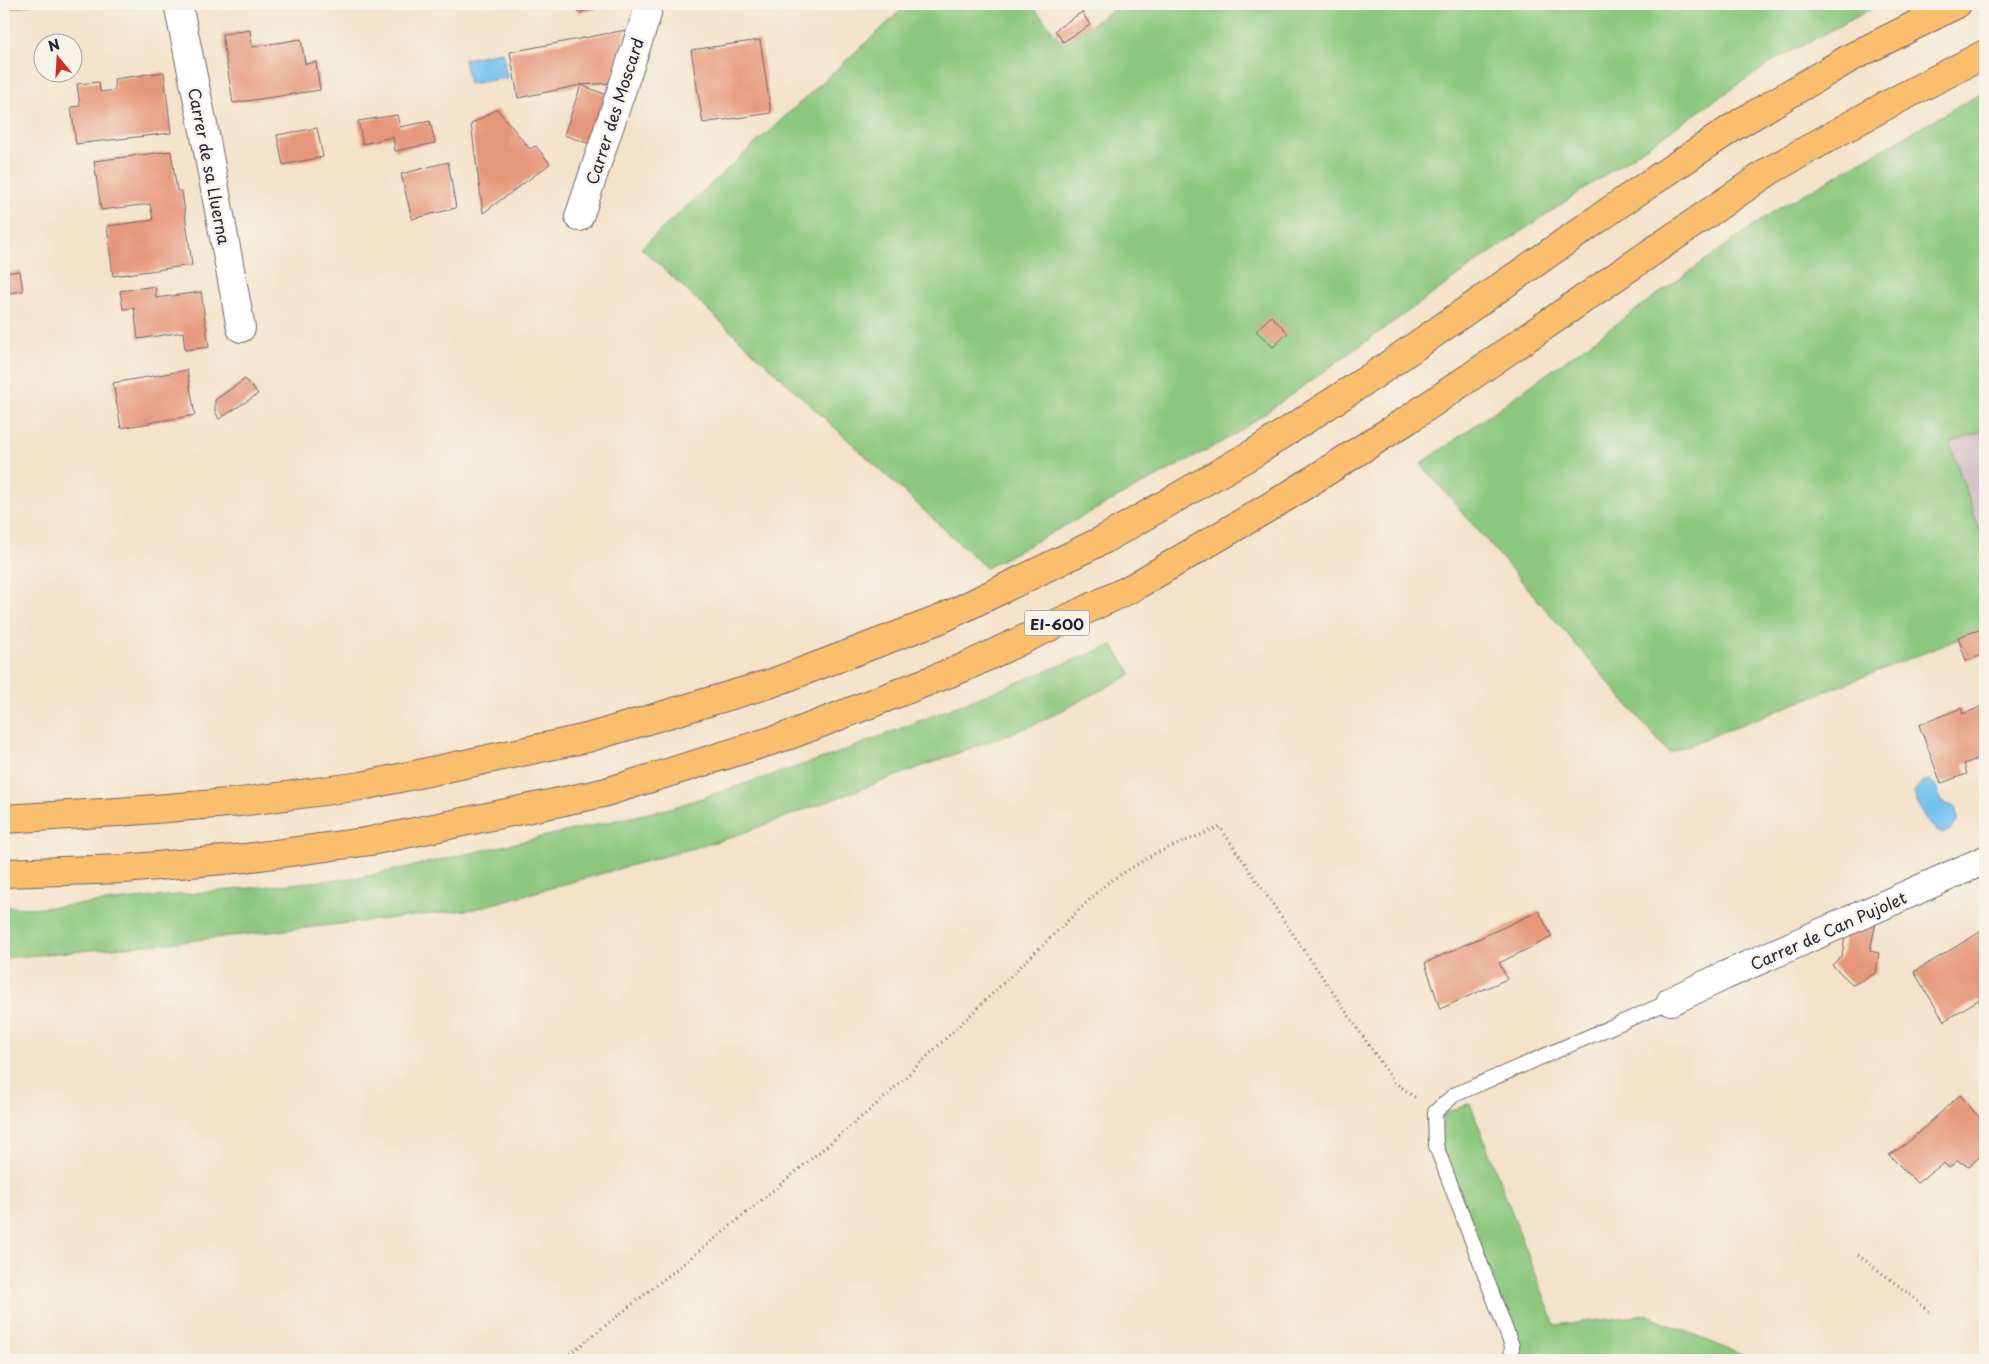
<svg xmlns="http://www.w3.org/2000/svg" width="1989" height="1364" font-family="'Playpen Sans',sans-serif">
<rect width="100%" height="100%" fill="#f7f3e8"/>
<filter id="ink" filterUnits="userSpaceOnUse"><feTurbulence type="fractalNoise" baseFrequency=".02" numOctaves="2"/><feDisplacementMap in="SourceGraphic" scale="10" xChannelSelector="R" yChannelSelector="G"/><feConvolveMatrix kernelMatrix="1 2 1 2 8 2 1 2 1" color-interpolation-filters="sRGB"/></filter>
<filter id="wash" filterUnits="userSpaceOnUse"><feTurbulence type="fractalNoise" baseFrequency=".0096" numOctaves="4" result="noise"/><feDisplacementMap in="SourceGraphic" scale="20" xChannelSelector="R" yChannelSelector="G"/><feGaussianBlur stdDeviation="1.12" result="paint"/><feColorMatrix in="noise" values="0 0 0 0 0 0 0 0 0 0 0 0 0 0 0 0 0 1.4 0 .05"/><feComposite in="paint" operator="in"/></filter>
<g filter="url(#wash)">
<rect width="100%" height="100%" fill="#f4e2c9"/>
<path fill="#d2bec2" d="M 1985,430 L 1985,548 L 1950,443 Z"/>
<g fill="#8bc77d" stroke="#56745c">
<path d="M 908,4 L 1031,4 L 1063,44 L 1121,4 L 1881,4 L 1775,60 L 1507,241 L 1233,436 L 986,568 L 641,248 Z"/>
<path d="M 1985,91 L 1985,430 L 1950,443 L 1985,548 L 1985,629 L 1669,753 L 1421,464 L 1774,211 Z"/>
<path d="M 1112,645 L 1132,674 L 1036,724 L 729,838 L 475,909 L 169,943 L 4,958 L 4,907 L 42,908 L 364,877 L 671,808 L 833,755 Z"/>
<path d="M 1470,1103 L 1555,1325 L 1648,1315 L 1753,1360 L 1520,1360 L 1441,1147 L 1443,1114 Z"/>
</g>
<g fill="#73c1ee" stroke="#4a7294">
<path d="M 502,52 L 507,78 L 469,84 L 464,59 Z"/>
<path d="M 1930,780 L 1936,786 L 1941,802 L 1955,807 L 1958,819 L 1952,829 L 1942,834 C 1928,826 1917,807 1914,792 L 1923,781 Z"/>
</g>
<g id="blocks">
<g fill="#e69779">
<path d="M 4,4 L 33,4 L 33,5 L 4,9 Z"/>
<path d="M 575,4 L 613,4 L 578,13 Z"/>
<path d="M 1082,12 L 1090,25 L 1063,42 L 1055,30 Z"/>
<path d="M 250,30 L 252,47 L 301,39 L 305,64 L 316,62 L 320,90 L 233,103 L 222,34 Z"/>
<path d="M 626,30 L 611,83 L 581,85 L 607,95 L 590,144 L 564,135 L 581,85 L 518,98 L 510,52 Z"/>
<path d="M 760,40 L 771,113 L 703,123 L 691,50 Z"/>
<path d="M 164,72 L 171,133 L 76,144 L 71,107 L 80,106 L 77,84 L 99,82 L 100,92 L 115,90 L 114,79 Z"/>
<path d="M 497,109 L 530,149 L 536,146 L 550,164 L 483,213 L 471,124 Z"/>
<path d="M 397,115 L 400,127 L 430,121 L 435,143 L 395,151 L 393,137 L 363,144 L 358,121 Z"/>
<path d="M 317,128 L 323,157 L 283,165 L 277,135 Z"/>
<path d="M 171,151 L 177,191 L 182,191 L 192,265 L 113,276 L 107,226 L 153,220 L 150,204 L 101,210 L 94,161 Z"/>
<path d="M 448,162 L 456,208 L 412,219 L 401,174 Z"/>
<path d="M 4,190 L 8,206 L 4,207 Z"/>
<path d="M 20,271 L 23,291 L 4,294 L 4,273 Z"/>
<path d="M 155,286 L 156,298 L 201,292 L 209,347 L 185,350 L 183,332 L 138,339 L 134,308 L 123,309 L 120,291 Z"/>
<path d="M 1271,316 L 1288,333 L 1273,347 L 1256,331 Z"/>
<path d="M 187,370 L 195,415 L 121,428 L 113,383 Z"/>
<path d="M 245,379 L 258,394 L 219,419 L 215,411 L 215,400 Z"/>
<path d="M 1985,628 L 1985,654 L 1966,661 L 1958,637 Z"/>
<path d="M 1985,705 L 1985,756 L 1964,764 L 1967,774 L 1941,783 L 1919,725 L 1961,708 L 1963,714 Z"/>
<path d="M 1539,911 L 1552,937 L 1499,963 L 1507,979 L 1440,1009 L 1425,963 Z"/>
<path d="M 1876,922 L 1870,951 L 1879,953 L 1876,973 L 1853,985 L 1832,965 L 1842,956 L 1845,935 Z"/>
<path d="M 1985,929 L 1985,1012 L 1978,1000 L 1944,1021 L 1914,972 Z"/>
<path d="M 1960,1095 L 1985,1124 L 1985,1138 L 1980,1144 L 1985,1152 L 1969,1166 L 1957,1161 L 1949,1168 L 1944,1163 L 1917,1183 L 1889,1155 L 1906,1144 Z"/>
</g>
</g>
</g>
<g filter="url(#ink)">
<use href="#blocks" fill-opacity="0" stroke="#6c656d" stroke-width="1"/>
<g fill="none" stroke-linecap="round" stroke-linejoin="round">
<g stroke="#6c656d" stroke-width="16">
<path id="service" d="M 1511,1360 L 1512,1346 L 1436,1146 L 1435,1112 L 1454,1095 L 1671,1001"/>
</g>
<g stroke="#6c656d" stroke-width="30">
<g id="minor">
<path d="M 178,4 L 204,130 L 241,328"/>
<path d="M 579,217 L 647,14 L 645,4"/>
<path d="M 1671,1001 L 1726,975 L 1985,860"/>
</g>
</g>
<g stroke="#6c656d" stroke-width="30">
<g id="primary">
<path d="M 4,819 L 118,812 L 240,802 L 362,786 L 587,738 L 772,683 L 941,619 L 1103,540 L 1254,453 L 1377,373 L 1628,198 L 1735,126 L 1850,58 L 1957,4"/>
<path d="M 4,873 L 124,869 L 245,858 L 371,841 L 603,793 L 790,735 L 965,667 L 1130,589 L 1286,497 L 1409,419 L 1771,170 L 1883,107 L 1985,54"/>
</g>
</g>
<g stroke="#6c656d" stroke-width="3" stroke-dasharray="1 4" stroke-linecap="butt">
<path d="M 1858,1255 L 1907,1292 L 1932,1314"/>
<path d="M 562,1360 L 722,1233 L 883,1099 L 1107,883 L 1154,854 L 1220,827 L 1394,1082 L 1416,1098"/>
</g>
<use href="#service" stroke="#fff" stroke-width="14"/>
<use href="#minor" stroke="#fff" stroke-width="28"/>
<use href="#primary" stroke="#fabe6d" stroke-width="28"/>
</g>
</g>
<g text-anchor="middle" dominant-baseline="central" stroke-width="5" stroke-linejoin="round" paint-order="stroke">
<rect fill="#f7f3e8" stroke="#62616f" stroke-width="1" x="1024.5" y="610.5" width="65" height="25" rx="4"/>
<g font-size="15" font-weight="bold" fill="#22223b">
<text x="1057" y="623">EI-600</text>
</g>
<g font-size="16" fill="#22223b" stroke="#f7f3e8">
<text transform="translate(614 111) rotate(-72)">Carrer des Moscard</text>
<text transform="translate(210 166) rotate(79)">Carrer de sa Lluerna</text>
<text transform="translate(1828 930) rotate(-24)">Carrer de Can Pujolet</text>
</g>
</g>
<rect width="1989" height="1364" fill="none" stroke="#f7f3e8" stroke-width="20"/>
<g transform="translate(58 58) rotate(342)"><circle r="24" fill="#f7f3e8" stroke="#a29fa3"/>
<path d="M0-4L9 19L0 12L-9 19Z" fill="#c8321e"/>
<text y="-8" font-size="14" font-weight="bold" text-anchor="middle" fill="#22223b">N</text>
</g>
</svg>
